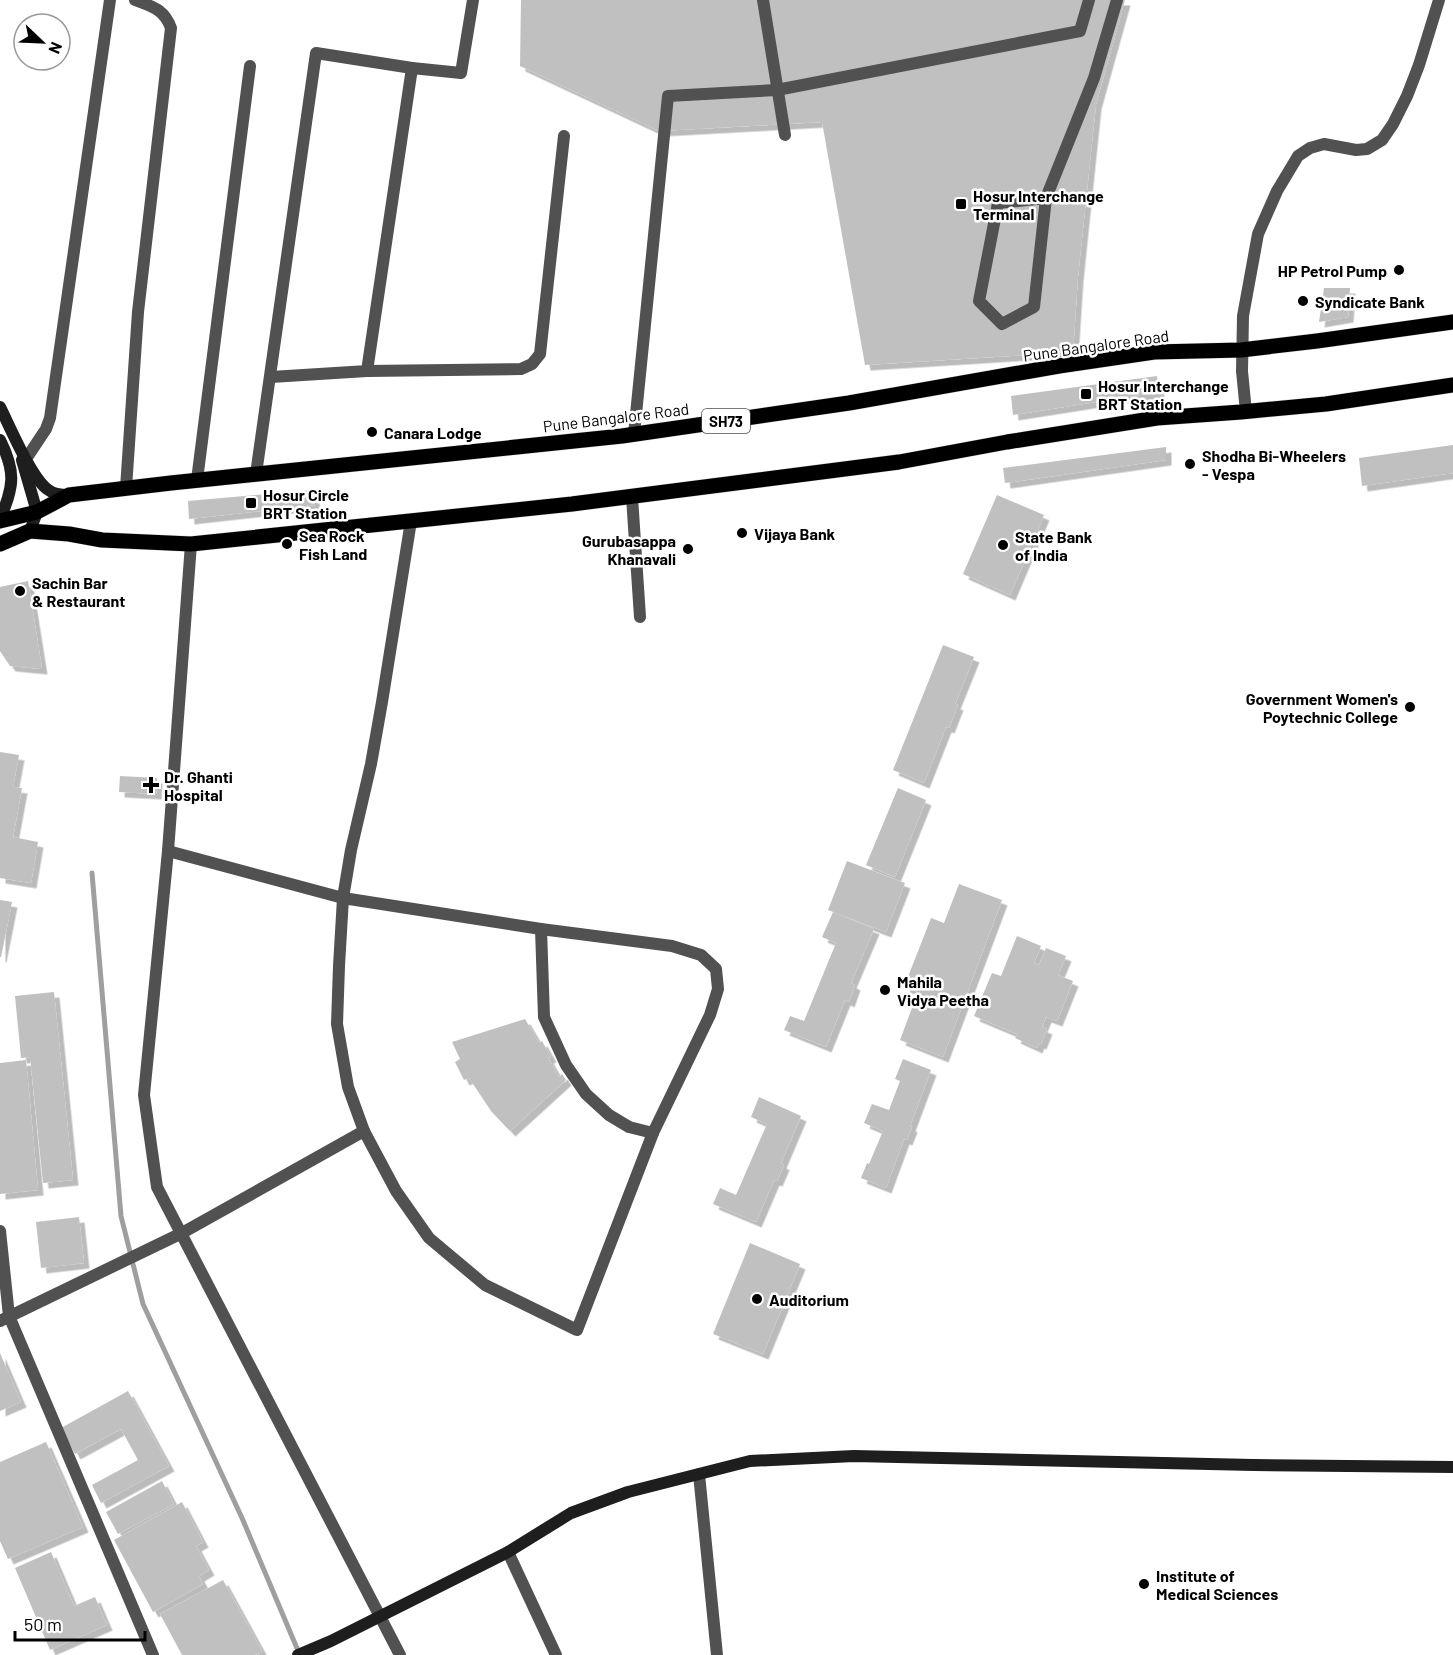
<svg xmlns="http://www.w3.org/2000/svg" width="1453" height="1655" font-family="Barlow,sans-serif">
<defs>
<filter id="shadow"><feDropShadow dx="5.5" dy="5.5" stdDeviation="0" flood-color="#0004"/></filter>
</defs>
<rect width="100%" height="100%" fill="#fff"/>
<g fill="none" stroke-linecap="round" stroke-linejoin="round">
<path stroke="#9f9f9f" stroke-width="5" d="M 92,873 L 121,1216 L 143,1304 L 242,1518 L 299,1653"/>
</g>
<g fill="#c0c0c0" filter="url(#shadow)">
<path d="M 521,0 L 1125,0 L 1096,104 L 1078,276 L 1073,352 L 865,365 L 822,122 L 659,131 L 520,66 Z"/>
<path d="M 1324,288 L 1350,288 L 1348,317 L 1319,322 Z"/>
<path d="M 1157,376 L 1159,392 L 1013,415 L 1011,396 Z"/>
<path d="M 1453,445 L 1453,473 L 1362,486 L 1359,458 Z"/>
<path d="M 1166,447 L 1166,460 L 1005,483 L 1003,468 Z"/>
<path d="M 313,490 L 315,505 L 189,519 L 188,501 Z"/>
<path d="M 997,495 L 1044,515 L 1010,595 L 963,574 Z"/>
<path d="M 28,581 L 42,669 L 10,666 L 0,651 L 0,587 Z"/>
<path d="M 943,645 L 974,657 L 955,704 L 958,705 L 949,728 L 946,727 L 924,783 L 893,770 Z"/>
<path d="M 0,752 L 19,755 L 13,787 L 22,788 L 13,837 L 38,842 L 31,883 L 0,878 Z"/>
<path d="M 120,776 L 157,778 L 156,794 L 119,792 Z"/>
<path d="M 898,788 L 926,800 L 895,877 L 866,865 Z"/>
<path d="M 847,861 L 905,883 L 886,932 L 828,910 Z"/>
<path d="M 959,884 L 1002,900 L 943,1057 L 900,1040 L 918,992 L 904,987 L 931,918 L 944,923 Z"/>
<path d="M 0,900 L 12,902 L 1,957 L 0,957 Z"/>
<path d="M 833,912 L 874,929 L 851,983 L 855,985 L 849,1002 L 845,1000 L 826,1047 L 784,1030 L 790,1016 L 804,1021 L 836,943 L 822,937 Z"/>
<path d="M 1017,936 L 1041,946 L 1034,963 L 1039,965 L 1046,948 L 1066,956 L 1058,975 L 1073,981 L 1057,1021 L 1046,1017 L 1042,1027 L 1047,1029 L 1041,1044 L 1039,1043 L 1037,1048 L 1015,1038 L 1017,1034 L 974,1016 L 992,973 L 1001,976 Z"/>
<path d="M 54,992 L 73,1180 L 43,1183 L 30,1057 L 21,1058 L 15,996 Z"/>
<path d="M 525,1019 L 539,1043 L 542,1041 L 551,1057 L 548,1058 L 559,1077 L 562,1074 L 566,1080 L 510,1131 L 491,1111 L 469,1078 L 464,1080 L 455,1062 L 460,1059 L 452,1042 Z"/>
<path d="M 903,1059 L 931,1070 L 910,1126 L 912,1127 L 907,1140 L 904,1139 L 886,1188 L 861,1178 L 867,1163 L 869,1164 L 883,1131 L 864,1123 L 872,1104 L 889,1110 L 900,1081 L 895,1079 Z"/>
<path d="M 26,1060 L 38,1190 L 0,1194 L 0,1063 Z"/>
<path d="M 759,1097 L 801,1116 L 781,1163 L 784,1165 L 777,1181 L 774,1180 L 756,1222 L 713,1204 L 720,1188 L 736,1195 L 767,1124 L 751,1117 Z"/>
<path d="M 79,1217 L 84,1263 L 41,1268 L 36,1222 Z"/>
<path d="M 750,1243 L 800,1264 L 763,1354 L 713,1334 Z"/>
<path d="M 0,1353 L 21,1402 L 0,1411 Z"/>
<path d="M 128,1391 L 169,1466 L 101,1503 L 92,1485 L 138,1460 L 121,1429 L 75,1454 L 61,1428 Z"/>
<path d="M 46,1442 L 83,1527 L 8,1559 L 0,1541 L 0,1462 Z"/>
<path d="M 162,1481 L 174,1504 L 118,1534 L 106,1512 Z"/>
<path d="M 182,1502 L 203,1542 L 196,1546 L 209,1570 L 199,1576 L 203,1584 L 153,1612 L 114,1540 Z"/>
<path d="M 51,1552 L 74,1606 L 95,1597 L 107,1625 L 50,1650 L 15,1568 Z"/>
<path d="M 223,1580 L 262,1651 L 255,1655 L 182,1655 L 160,1614 Z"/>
</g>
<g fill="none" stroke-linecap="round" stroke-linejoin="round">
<g stroke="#dbdbdb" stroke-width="16">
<g id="primary">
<path d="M 0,521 L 37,512 L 69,495 L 171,483 L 622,436 L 849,403 L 1059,366 L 1154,352 L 1241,350 L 1317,341 L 1453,322"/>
<path d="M 0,544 L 30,531 L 69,534 L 102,540 L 191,544 L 572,504 L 899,462 L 1007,442 L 1157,418 L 1241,412 L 1326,404 L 1453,385"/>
</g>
</g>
<g stroke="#515151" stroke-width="12">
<path d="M 763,0 L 785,135"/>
<path d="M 1046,198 L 998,203 L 979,301 L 1002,324 L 1034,307 L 1046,198 L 1094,78 L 1117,0"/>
<path d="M 367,371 L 521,369 L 532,364 L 540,354 L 564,136"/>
<path d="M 271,377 L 367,371 L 412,68 L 461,73 L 473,0"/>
<path d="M 1246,412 L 1242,371 L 1243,316 L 1258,234 L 1277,191 L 1298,156 L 1310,148 L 1324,144 L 1356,150 L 1367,149 L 1382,140 L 1393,124 L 1407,96 L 1419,65 L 1439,0"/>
<path d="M 634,434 L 668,96 L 777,90 L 1080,31 L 1089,0"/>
<path d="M 26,459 L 46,429 L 50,418 L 110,0"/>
<path d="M 256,474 L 316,53 L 412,68"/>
<path d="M 197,480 L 250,66"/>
<path d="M 126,488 L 138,312 L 171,28 C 164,9 153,7 135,0"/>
<path d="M 632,497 L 640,617"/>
<path d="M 191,544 L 168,851 L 144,1095 L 157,1187 L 400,1655"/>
<path d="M 168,851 L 343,898 L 541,929 L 672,946 L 701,955 L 716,969 L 718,989 L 710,1015 L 653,1133 L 577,1330 L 485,1285 L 429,1238 L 396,1191 L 364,1131 L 348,1087 L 337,1024 L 339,966 L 343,898 L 351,850 L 371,764 L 382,702 L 411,521"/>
<path d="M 541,929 L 544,1017 L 566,1065 L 586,1094 L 609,1115 L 629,1127 L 653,1133"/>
<path d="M 0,1231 L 9,1316 L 153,1655"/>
<path d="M 0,1321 L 182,1233 L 364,1131"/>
<path d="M 699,1474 L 717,1655"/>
<path d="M 508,1552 L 556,1655"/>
</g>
<g stroke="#1e1e1e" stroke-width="12">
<path d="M 0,407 C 10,427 31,477 47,489 C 53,494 61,495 69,495"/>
<path d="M 0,440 C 17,474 13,486 0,520"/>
<path d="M 22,460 L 37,512 L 30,531"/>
<path d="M 298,1655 L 331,1641 L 508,1552 L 571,1513 L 628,1492 L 750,1461 L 854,1456 L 1254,1465 L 1453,1467"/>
</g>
<use href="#primary" stroke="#000" stroke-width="15"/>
</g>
<g fill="#000" stroke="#fff" stroke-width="2">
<rect x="955" y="198" width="12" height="12" rx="3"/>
<circle cx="1399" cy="270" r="6"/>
<circle cx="1303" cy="301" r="6"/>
<rect x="1080" y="388" width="12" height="12" rx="3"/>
<circle cx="372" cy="432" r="6"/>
<circle cx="1190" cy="464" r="6"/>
<rect x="245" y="497" width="12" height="12" rx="3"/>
<circle cx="742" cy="533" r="6"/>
<circle cx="287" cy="544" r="6"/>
<circle cx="1003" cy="545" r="6"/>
<circle cx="688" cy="549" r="6"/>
<circle cx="20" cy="591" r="6"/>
<circle cx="1410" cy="707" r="6"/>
<path d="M148 776h6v6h6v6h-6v6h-6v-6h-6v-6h6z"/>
<circle cx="885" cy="990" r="6"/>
<circle cx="757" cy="1299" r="6"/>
<circle cx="1144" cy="1584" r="6"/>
</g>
<g text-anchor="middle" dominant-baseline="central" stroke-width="5" stroke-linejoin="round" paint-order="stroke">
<rect fill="#fff" stroke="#4c4c4c" stroke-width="1.5" x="702" y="409" width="48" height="24" rx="4.5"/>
<g font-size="15" font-weight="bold" fill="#000">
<text x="726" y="421">SH73</text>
</g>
<g font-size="16" font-weight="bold" fill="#000" stroke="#fff" text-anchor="start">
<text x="973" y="195">Hosur Interchange<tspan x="973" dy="18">Terminal</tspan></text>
<text x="1387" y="270" text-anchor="end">HP Petrol Pump</text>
<text x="1315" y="301">Syndicate Bank</text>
<text x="1098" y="385">Hosur Interchange<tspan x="1098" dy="18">BRT Station</tspan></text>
<text x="384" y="432">Canara Lodge</text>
<text x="1202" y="455">Shodha Bi-Wheelers<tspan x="1202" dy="18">- Vespa</tspan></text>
<text x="263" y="494">Hosur Circle<tspan x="263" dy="18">BRT Station</tspan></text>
<text x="754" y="533">Vijaya Bank</text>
<text x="299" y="535">Sea Rock<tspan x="299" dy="18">Fish Land</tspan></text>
<text x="1015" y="536">State Bank<tspan x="1015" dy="18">of India</tspan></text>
<text x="676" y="540" text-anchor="end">Gurubasappa<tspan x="676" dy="18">Khanavali</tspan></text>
<text x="32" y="582">Sachin Bar<tspan x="32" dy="18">&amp; Restaurant</tspan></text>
<text x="1398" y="698" text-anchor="end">Government Women's<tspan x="1398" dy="18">Poytechnic College</tspan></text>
<text x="164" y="776">Dr. Ghanti<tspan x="164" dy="18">Hospital</tspan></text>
<text x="897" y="981">Mahila<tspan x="897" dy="18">Vidya Peetha</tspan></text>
<text x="769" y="1299">Auditorium</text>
<text x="1156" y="1575">Institute of<tspan x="1156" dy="18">Medical Sciences</tspan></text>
</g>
<g font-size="16" fill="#000" stroke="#fff">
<text transform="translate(1096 345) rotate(-8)">Pune Bangalore Road</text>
<text transform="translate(616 417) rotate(-7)">Pune Bangalore Road</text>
</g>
</g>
<g transform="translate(42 42) rotate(113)"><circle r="28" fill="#ffffff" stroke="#999999" stroke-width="1.5"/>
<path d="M0-4.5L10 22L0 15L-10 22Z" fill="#000000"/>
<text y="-9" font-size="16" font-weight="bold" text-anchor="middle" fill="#000000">N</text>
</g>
<path d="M15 1631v9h130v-9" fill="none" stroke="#000000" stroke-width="3"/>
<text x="24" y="1631" font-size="18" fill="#000000" stroke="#ffffff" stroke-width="4.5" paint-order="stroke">50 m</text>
</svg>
